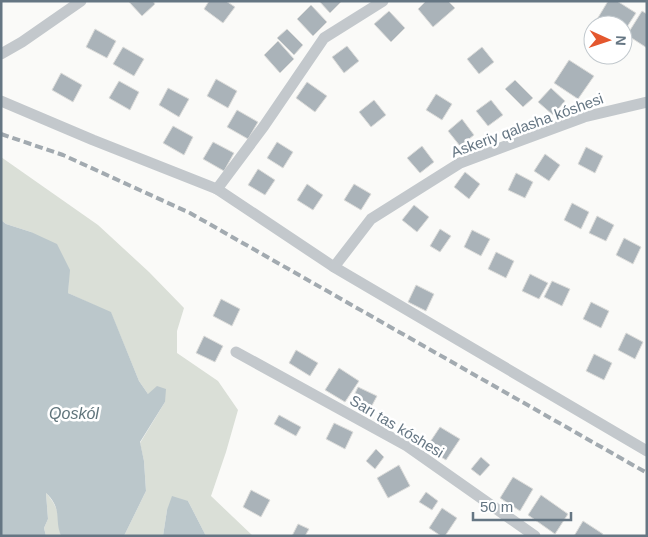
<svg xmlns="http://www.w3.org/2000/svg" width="648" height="537" font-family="Helvetica,sans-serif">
<rect width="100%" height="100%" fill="#fafaf8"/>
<g fill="#dadfd7">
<path d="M 1,157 L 98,225 L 149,272 L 184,308 L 177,331 L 177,353 L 218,381 L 238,410 L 226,452 L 211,496 L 253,536 L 206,536 L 188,501 L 167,510 L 163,536 L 124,536 L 146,491 L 144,461 L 140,443 L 165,402 L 148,394 L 139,381 L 111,313 L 68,293 L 69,270 L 31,232 L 6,224 L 1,220 Z"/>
<path d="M 46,493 C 51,498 57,507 58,515 C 60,522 58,528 61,536 L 46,536 L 44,528 L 48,519 Z"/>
</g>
<g fill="#bbc7cb">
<path d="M 1,220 L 6,224 L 31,232 L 57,244 L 70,270 L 68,293 L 111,312 L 139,381 L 148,394 L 157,386 L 166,389 L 165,402 L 140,442 L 144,461 L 146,491 L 124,536 L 61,536 C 54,519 63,509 46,493 L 48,519 L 44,528 L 46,536 L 1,536 Z"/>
<path d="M 172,496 L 188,501 L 206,536 L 163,536 L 167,510 Z"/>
</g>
<g fill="#aab3b9" stroke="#dcdcda">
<path d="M 153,1 L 155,4 L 142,16 L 129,2 Z"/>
<path d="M 209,1 L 226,1 L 235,7 L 223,23 L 204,9 Z"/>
<path d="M 319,1 L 342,1 L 330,13 Z"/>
<path d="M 426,1 L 448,1 L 455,8 L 433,27 L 418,9 Z"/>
<path d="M 608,1 L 617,1 L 636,13 L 623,33 L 623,25 L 602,25 L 596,21 Z"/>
<path d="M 311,5 L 327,22 L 313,36 L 297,19 Z"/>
<path d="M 389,11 L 405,28 L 391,42 L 374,24 Z"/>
<path d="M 642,11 L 647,14 L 647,48 L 627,35 Z"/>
<path d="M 95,29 L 116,41 L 107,58 L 86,47 Z"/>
<path d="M 287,29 L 303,45 L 294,55 L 277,38 Z"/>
<path d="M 278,41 L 294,59 L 280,73 L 264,55 Z"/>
<path d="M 347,46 L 359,61 L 344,73 L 332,57 Z"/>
<path d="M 123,47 L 144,59 L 134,76 L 113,64 Z"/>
<path d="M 482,47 L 494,62 L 479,74 L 467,59 Z"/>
<path d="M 569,60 L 594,76 L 578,99 L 554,83 Z"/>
<path d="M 61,73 L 82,85 L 73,102 L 52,90 Z"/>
<path d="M 216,79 L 237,91 L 228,108 L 207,96 Z"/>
<path d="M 515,80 L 533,98 L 523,107 L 505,89 Z"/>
<path d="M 119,81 L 139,92 L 130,110 L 109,98 Z"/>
<path d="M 307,82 L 327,96 L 315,112 L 296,98 Z"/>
<path d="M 168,88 L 189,99 L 179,117 L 159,105 Z"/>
<path d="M 551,88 L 565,101 L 553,115 L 538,102 Z"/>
<path d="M 436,94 L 452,104 L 442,120 L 426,110 Z"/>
<path d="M 374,100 L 386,115 L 371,127 L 359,112 Z"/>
<path d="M 491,100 L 503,115 L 488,126 L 476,111 Z"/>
<path d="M 237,110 L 258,122 L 248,139 L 227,127 Z"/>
<path d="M 462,119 L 474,135 L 460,146 L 448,131 Z"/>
<path d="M 173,126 L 193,137 L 184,155 L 163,143 Z"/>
<path d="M 213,142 L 234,153 L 224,171 L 203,159 Z"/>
<path d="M 277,142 L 293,152 L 283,168 L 267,158 Z"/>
<path d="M 422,146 L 434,162 L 420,173 L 407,158 Z"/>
<path d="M 586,147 L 603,156 L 595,173 L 578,164 Z"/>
<path d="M 545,154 L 560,165 L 549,181 L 534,171 Z"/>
<path d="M 258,169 L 275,180 L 265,195 L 248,185 Z"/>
<path d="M 465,172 L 480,184 L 469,199 L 454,187 Z"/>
<path d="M 516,173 L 533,182 L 525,198 L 508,190 Z"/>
<path d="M 307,184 L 323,195 L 313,210 L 297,200 Z"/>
<path d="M 354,184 L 371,194 L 361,210 L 344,200 Z"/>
<path d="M 572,203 L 589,212 L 581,229 L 564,220 Z"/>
<path d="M 414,205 L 429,217 L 417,232 L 402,220 Z"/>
<path d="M 597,216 L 614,225 L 606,241 L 589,233 Z"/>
<path d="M 440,229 L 451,236 L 440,252 L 430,246 Z"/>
<path d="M 472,230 L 490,239 L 481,256 L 464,247 Z"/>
<path d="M 624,238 L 641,247 L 633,264 L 616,255 Z"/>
<path d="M 496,252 L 514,261 L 506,278 L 488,269 Z"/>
<path d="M 530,274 L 548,283 L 539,299 L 522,291 Z"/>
<path d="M 552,281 L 570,289 L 562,306 L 544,297 Z"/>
<path d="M 416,285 L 434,294 L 426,311 L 408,302 Z"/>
<path d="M 221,299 L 240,309 L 232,326 L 213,316 Z"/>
<path d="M 591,302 L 609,311 L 601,328 L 583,319 Z"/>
<path d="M 626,333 L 643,342 L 635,359 L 618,350 Z"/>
<path d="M 204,336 L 223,346 L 215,362 L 196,353 Z"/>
<path d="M 296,350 L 318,363 L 310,376 L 289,363 Z"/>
<path d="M 594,354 L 612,363 L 604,380 L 586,371 Z"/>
<path d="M 339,368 L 359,381 L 345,402 L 325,390 Z"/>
<path d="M 358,387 L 377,396 L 368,413 L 350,404 Z"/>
<path d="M 279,415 L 301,427 L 296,436 L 274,424 Z"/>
<path d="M 334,423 L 353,432 L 345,449 L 326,439 Z"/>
<path d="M 440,427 L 460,439 L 446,460 L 426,448 Z"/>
<path d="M 376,449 L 384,457 L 375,469 L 366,461 Z"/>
<path d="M 481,457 L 490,465 L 480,476 L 471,469 Z"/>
<path d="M 399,465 L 410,486 L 388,498 L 377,478 Z"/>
<path d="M 513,477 L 533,489 L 520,511 L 500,498 Z"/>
<path d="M 251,490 L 270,500 L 261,517 L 243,507 Z"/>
<path d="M 426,492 L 438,501 L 432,510 L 419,502 Z"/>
<path d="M 541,495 L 568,514 L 555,534 L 528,515 Z"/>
<path d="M 442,508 L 457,518 L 445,536 L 441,536 L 429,528 Z"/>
<path d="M 583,521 L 603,534 L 602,536 L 574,536 Z"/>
<path d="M 298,524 L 309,529 L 305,536 L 292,536 Z"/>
</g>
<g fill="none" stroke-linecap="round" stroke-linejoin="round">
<g stroke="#c3c8cc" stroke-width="11">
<path d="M 1,54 L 22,42 L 81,1"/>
<path d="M 1,101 L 93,140 L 217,189 L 334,267 L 647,451"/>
<path d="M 217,189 L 264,126 L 324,38 L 383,1"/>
<path d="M 334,267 L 371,219 L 460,163 L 584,117 L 647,102"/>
<path d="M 236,352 L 407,446 L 535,536"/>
</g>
<path stroke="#a2aab0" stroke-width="4" stroke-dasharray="8 4" stroke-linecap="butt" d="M 1,134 L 63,155 L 190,213 L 647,473"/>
</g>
<g text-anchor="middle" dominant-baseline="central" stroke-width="5" stroke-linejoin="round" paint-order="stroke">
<g font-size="15" fill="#657683" stroke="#fff">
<text transform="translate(527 125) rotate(-20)">Askeriy qalasha kóshesi</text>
<text transform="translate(397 426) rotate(31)">Sarı tas kóshesi</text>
</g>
<g font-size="16" font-style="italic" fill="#60757c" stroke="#fff">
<text x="74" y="413">Qoskól</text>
</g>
</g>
<rect width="648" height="537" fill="none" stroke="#657683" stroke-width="5"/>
<g transform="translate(608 40) rotate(93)"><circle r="24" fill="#ffffff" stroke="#c1c8cd"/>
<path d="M0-4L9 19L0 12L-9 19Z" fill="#e4572e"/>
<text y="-8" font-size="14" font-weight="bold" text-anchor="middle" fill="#657683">N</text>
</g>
<path d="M473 512v8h98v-8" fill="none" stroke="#657683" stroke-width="2.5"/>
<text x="480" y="512" font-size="15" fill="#657683" stroke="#ffffff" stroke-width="4" paint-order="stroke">50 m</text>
</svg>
